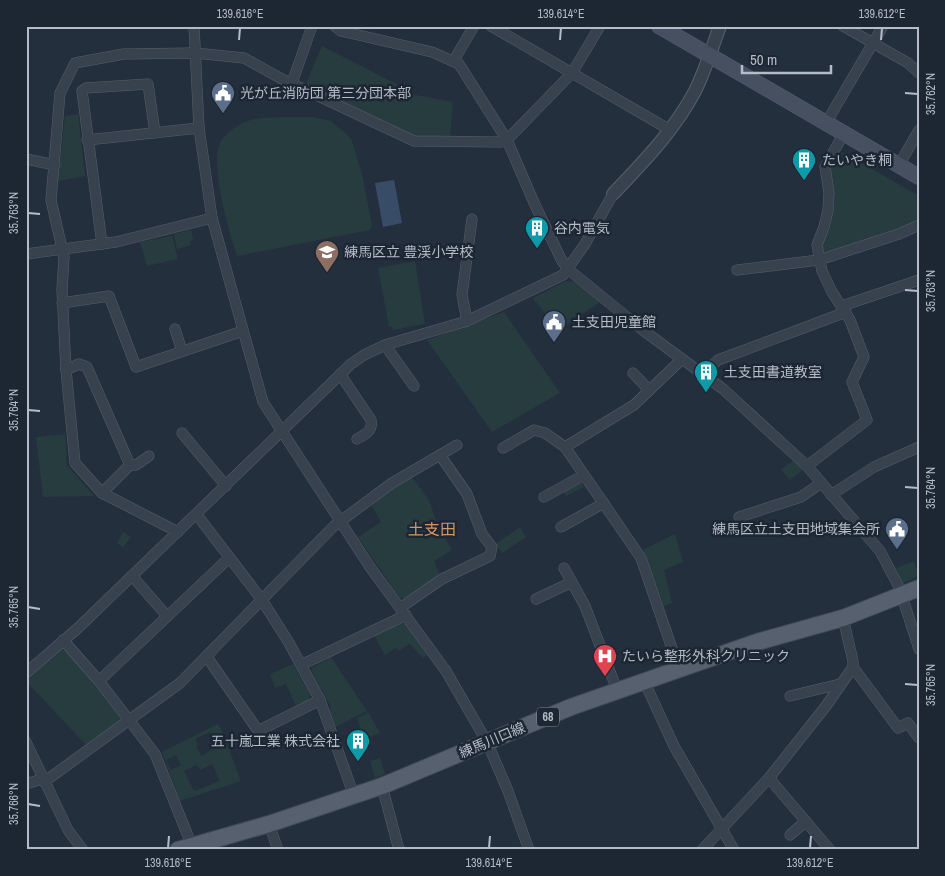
<svg xmlns="http://www.w3.org/2000/svg" width="945" height="876" font-family="'Archivo Narrow','Noto Sans JP',sans-serif">
<rect width="100%" height="100%" fill="#242f3e"/>
<g fill="#263c3f" fill-rule="evenodd">
<path d="M 322,46 L 410,91 L 410,94 L 453,102 L 450,138 L 413,137 L 306,84 Z"/>
<path d="M 78,114 L 85,176 L 58,181 L 65,116 Z"/>
<path d="M 313,117 L 331,121 L 351,138 L 362,174 L 372,225 L 370,230 L 237,256 C 229,232 211,169 219,146 C 223,134 239,123 251,120 C 266,116 296,118 313,117 Z"/>
<path d="M 838,153 L 844,153 L 919,196 L 919,221 L 899,230 L 827,254 L 822,250 L 821,245 L 830,222 L 834,203 L 830,171 Z"/>
<path d="M 191,230 L 193,240 L 190,241 L 191,245 L 177,249 L 174,234 Z"/>
<path d="M 172,236 L 178,259 L 147,266 L 140,242 Z"/>
<path d="M 415,261 L 425,324 L 393,330 L 392,326 L 389,327 L 378,268 Z"/>
<path d="M 566,281 L 575,282 L 600,302 L 558,330 L 533,298 Z"/>
<path d="M 504,312 L 560,393 L 492,432 L 427,340 Z"/>
<path d="M 65,434 L 67,465 L 94,496 L 43,497 L 36,437 Z"/>
<path d="M 795,459 L 804,469 L 790,480 L 781,470 Z"/>
<path d="M 411,476 L 429,500 L 438,527 L 452,550 L 434,561 L 440,575 L 406,598 L 400,598 L 358,537 L 381,522 L 371,505 Z"/>
<path d="M 579,480 L 584,487 L 566,496 L 562,489 Z"/>
<path d="M 520,527 L 526,537 L 502,553 L 496,544 Z"/>
<path d="M 123,532 L 131,537 L 123,547 L 117,543 Z"/>
<path d="M 675,534 L 683,562 L 664,570 L 672,603 L 664,606 L 643,550 Z"/>
<path d="M 914,561 L 919,576 L 903,583 L 896,568 Z"/>
<path d="M 399,624 L 405,624 L 427,655 L 423,658 L 410,644 L 398,651 L 396,648 L 385,655 L 374,635 Z"/>
<path d="M 60,650 L 68,650 L 121,715 L 120,721 L 86,745 L 26,681 Z"/>
<path d="M 331,657 L 367,711 L 335,727 L 329,711 L 331,707 L 312,672 L 312,668 Z"/>
<path d="M 293,664 L 310,694 L 308,701 L 296,706 L 286,684 L 275,688 L 270,674 Z"/>
<path d="M 368,712 L 380,733 L 364,739 L 357,718 Z"/>
<path d="M 218,724 L 223,733 L 241,781 L 180,801 L 162,752 ZM 210,732 L 217,747 L 201,756 L 196,746 L 198,744 L 195,739 ZM 176,755 L 181,765 L 171,770 L 166,760 ZM 212,764 L 220,781 L 194,791 L 184,771 L 197,765 L 200,770 Z"/>
<path d="M 380,758 L 385,774 L 375,778 L 370,761 Z"/>
</g>
<path fill="#394c67" d="M 394,180 L 402,223 L 383,227 L 375,183 Z"/>
<g fill="none" stroke-linecap="round" stroke-linejoin="round">
<g stroke="#565f6c" stroke-width="11">
<g id="minor">
<path d="M 194,26 L 199,128 L 212,218 L 263,402 L 370,567 L 446,671 L 487,742 L 508,791 L 529,850"/>
<path d="M 335,26 L 341,31 L 432,52 L 459,64 L 507,140 L 535,205 L 562,261 L 569,270 L 644,331 L 723,389 L 807,466 L 880,551 L 899,587 L 919,649"/>
<path d="M 491,26 L 670,130"/>
<path d="M 843,26 L 908,63 L 919,73"/>
<path d="M 454,60 L 474,26"/>
<path d="M 292,83 L 312,26"/>
<path d="M 826,123 L 883,26"/>
<path d="M 87,140 L 199,128"/>
<path d="M 26,159 L 55,165"/>
<path d="M 899,165 L 919,130"/>
<path d="M 102,244 L 82,91 L 86,88 L 148,84 L 155,133"/>
<path d="M 26,254 L 116,242 L 212,218"/>
<path d="M 737,270 L 819,260 L 899,234 L 919,225"/>
<path d="M 62,303 L 109,296 L 136,367 L 243,331"/>
<path d="M 842,306 L 919,280"/>
<path d="M 467,321 L 462,295 L 472,219"/>
<path d="M 175,329 L 182,351"/>
<path d="M 385,345 L 414,386"/>
<path d="M 66,370 L 79,364 L 87,367 L 130,465 L 102,493"/>
<path d="M 633,373 L 649,390"/>
<path d="M 340,374 L 371,420 C 373,431 366,434 357,439"/>
<path d="M 703,374 L 718,360 L 846,312"/>
<path d="M 182,433 L 226,486"/>
<path d="M 503,448 L 534,430 L 545,433 L 565,447"/>
<path d="M 130,465 L 136,465 L 149,456"/>
<path d="M 807,466 L 867,420 L 852,382 L 864,357 L 850,320 L 832,292 L 822,271 L 817,245 L 824,227 L 828,210 L 829,193 L 825,167 L 844,133"/>
<path d="M 831,495 L 874,467 L 919,447"/>
<path d="M 544,497 L 584,475"/>
<path d="M 197,515 L 262,600 L 289,643 L 320,700 L 354,796"/>
<path d="M 739,517 L 801,497 L 821,483"/>
<path d="M 561,527 L 604,503"/>
<path d="M 178,532 L 102,493 L 75,463 L 66,370 L 62,290 L 64,257 L 51,200 L 60,93 L 75,63 L 124,54 L 195,53 L 244,58 L 280,78 L 414,141 L 502,142 L 507,140 L 572,73 L 600,26"/>
<path d="M 564,568 L 585,606 L 617,690"/>
<path d="M 132,576 L 167,616"/>
<path d="M 536,599 L 572,582"/>
<path d="M 400,608 L 442,579 L 490,556 L 492,547 L 482,534 L 467,494 L 440,455"/>
<path d="M 63,640 L 99,681 L 155,754 L 192,846"/>
<path d="M 207,657 L 257,729 L 262,729 L 320,700"/>
<path d="M 301,665 L 406,615"/>
<path d="M 853,667 L 898,728 L 908,723 L 919,738"/>
<path d="M 679,669 L 641,558 L 565,447 L 634,405 L 682,359"/>
<path d="M 26,673 L 78,628 L 351,364 L 364,355 L 385,345 L 467,321 L 563,275 L 585,244 L 613,194"/>
<path d="M 99,681 L 229,558"/>
<path d="M 644,681 L 674,746 L 734,850"/>
<path d="M 790,696 L 840,684"/>
<path d="M 26,742 L 68,830 L 83,850"/>
<path d="M 769,778 L 830,850"/>
<path d="M 44,782 L 180,683 L 334,526 L 392,483 L 457,445"/>
<path d="M 26,784 L 42,779"/>
<path d="M 382,786 L 399,850"/>
<path d="M 269,824 L 278,850"/>
<path d="M 790,835 L 806,821"/>
<path d="M 702,850 L 769,778 L 826,706 L 853,667 L 853,661 L 843,618"/>
</g>
</g>
<g stroke="#565f6c" stroke-width="14">
<path id="tertiary" d="M 613,194 C 643,162 674,131 695,91 C 705,71 712,48 720,26"/>
</g>
<g stroke="#565f6c" stroke-width="16">
<path id="secondary" d="M 659,26 L 919,177"/>
</g>
<g stroke="#414a57" stroke-width="18">
<path id="primary" d="M 178,850 L 269,824 L 382,786 L 571,707 L 757,642 L 843,618 L 919,588"/>
</g>
<use href="#minor" stroke="#38414e" stroke-width="10"/>
<use href="#tertiary" stroke="#38414e" stroke-width="12"/>
<use href="#secondary" stroke="#465061" stroke-width="15"/>
<use href="#primary" stroke="#56606e" stroke-width="16"/>
</g>
<path fill="none" stroke="#b4bcc9" stroke-width="2" d="M 239,40 L 240,28M 560,40 L 561,28M 881,40 L 882,28M 905,93 L 918,94M 28,213 L 40,214M 905,290 L 918,291M 28,410 L 40,411M 905,487 L 918,488M 28,607 L 40,609M 905,684 L 918,685M 28,804 L 40,806M 168,848 L 169,836M 489,848 L 490,836M 810,848 L 811,836"/>
<defs>
<g id="civic-pin" transform="scale(1.25)"><path d="M0 17L-7.5 6A9.5 9.5 0 1 1 7.5 6Z" fill="#5c6f8a" stroke="#1d2633"/><path d="M-.6-6.5H3V-4.5H.6V-3L4-1V1h2V6H-6V1h2V-1L-.6-3ZM-1.2 2.5V6h2.4V2.5Z" fill="#fff"/></g>
<g id="building-pin" transform="scale(1.25)"><path d="M0 17L-7.5 6A9.5 9.5 0 1 1 7.5 6Z" fill="#0f9aa8" stroke="#1d2633"/><path d="M-4-6H4V6H1V3H-1V6H-4ZM-2.5-4.3h1.7v1.8h-1.7ZM.8-4.3h1.7v1.8H.8ZM-2.5-1h1.7V.8h-1.7ZM.8-1h1.7V.8H.8Z" fill="#fff"/></g>
<g id="school-pin" transform="scale(1.25)"><path d="M0 17L-7.5 6A9.5 9.5 0 1 1 7.5 6Z" fill="#8d6e63" stroke="#1d2633"/><path d="M0-5L7-2L0 1L-7-2ZM-4 1L0 2.5L4 1V4Q0 6-4 4Z" fill="#fff"/></g>
<g id="hospital-pin" transform="scale(1.25)"><path d="M0 17L-7.5 6A9.5 9.5 0 1 1 7.5 6Z" fill="#e0444e" stroke="#1d2633"/><path d="M-5-5h3v3.5h4V-5h3V5h-3V1.5h-4V5h-3Z" fill="#fff"/></g>
</defs>
<g fill-rule="evenodd">
<use href="#civic-pin" x="223" y="93"/>
<use href="#building-pin" x="804" y="160"/>
<use href="#building-pin" x="537" y="228"/>
<use href="#school-pin" x="327" y="252"/>
<use href="#civic-pin" x="554" y="322"/>
<use href="#building-pin" x="706" y="372"/>
<use href="#civic-pin" x="897" y="529"/>
<use href="#hospital-pin" x="605" y="656"/>
<use href="#building-pin" x="358" y="741"/>
</g>
<g text-anchor="middle" dominant-baseline="central" stroke-width="5" stroke-linejoin="round" paint-order="stroke">
<rect fill="#1d2633" stroke="#878f9c" stroke-width="1" x="537" y="707.5" width="22" height="19" rx="4"/>
<g font-size="12" font-weight="bold" fill="#b4bcc9">
<text x="548" y="717">68</text>
</g>
<g font-size="14" fill="#b4bcc9" stroke="#1d2633" text-anchor="start">
<text x="240" y="93">光が丘消防団 第三分団本部</text>
<text x="822" y="160">たいやき桐</text>
<text x="554" y="228">谷内電気</text>
<text x="344" y="252">練馬区立 豊渓小学校</text>
<text x="572" y="322">土支田児童館</text>
<text x="724" y="372">土支田書道教室</text>
<text x="880" y="529" text-anchor="end">練馬区立土支田地域集会所</text>
<text x="622" y="656">たいら整形外科クリニック</text>
<text x="340" y="741" text-anchor="end">五十嵐工業 株式会社</text>
</g>
<g font-size="14" fill="#b4bcc9" stroke="#1d2633">
<text transform="translate(492 740) rotate(-23)">練馬川口線</text>
</g>
<g font-size="16" fill="#d59563" stroke="#1d2633">
<text x="432" y="529">土支田</text>
</g>
</g>
<rect width="945" height="876" fill="none" stroke="#1d2633" stroke-width="55"/>
<path d="M742 65v8h89v-8" fill="none" stroke="#b4bcc9" stroke-width="2.5"/>
<text x="750" y="65" font-size="15" fill="#b4bcc9" stroke="#1d2633" stroke-width="4" paint-order="stroke">50 m</text>
<rect x="28" y="28" width="890" height="820" fill="none" stroke="#b4bcc9" stroke-width="2"/>
<g font-size="12" text-anchor="middle" fill="#b4bcc9">
<text x="240" y="18">139.616°E</text>
<text x="561" y="18">139.614°E</text>
<text x="882" y="18">139.612°E</text>
<text transform="translate(931 94) rotate(-90)" y="4">35.762°N</text>
<text transform="translate(14 213) rotate(-90)" y="4">35.763°N</text>
<text transform="translate(931 291) rotate(-90)" y="4">35.763°N</text>
<text transform="translate(14 410) rotate(-90)" y="4">35.764°N</text>
<text transform="translate(931 488) rotate(-90)" y="4">35.764°N</text>
<text transform="translate(14 607) rotate(-90)" y="4">35.765°N</text>
<text transform="translate(931 685) rotate(-90)" y="4">35.765°N</text>
<text transform="translate(14 804) rotate(-90)" y="4">35.766°N</text>
<text x="168" y="867">139.616°E</text>
<text x="489" y="867">139.614°E</text>
<text x="810" y="867">139.612°E</text>
</g>
</svg>
